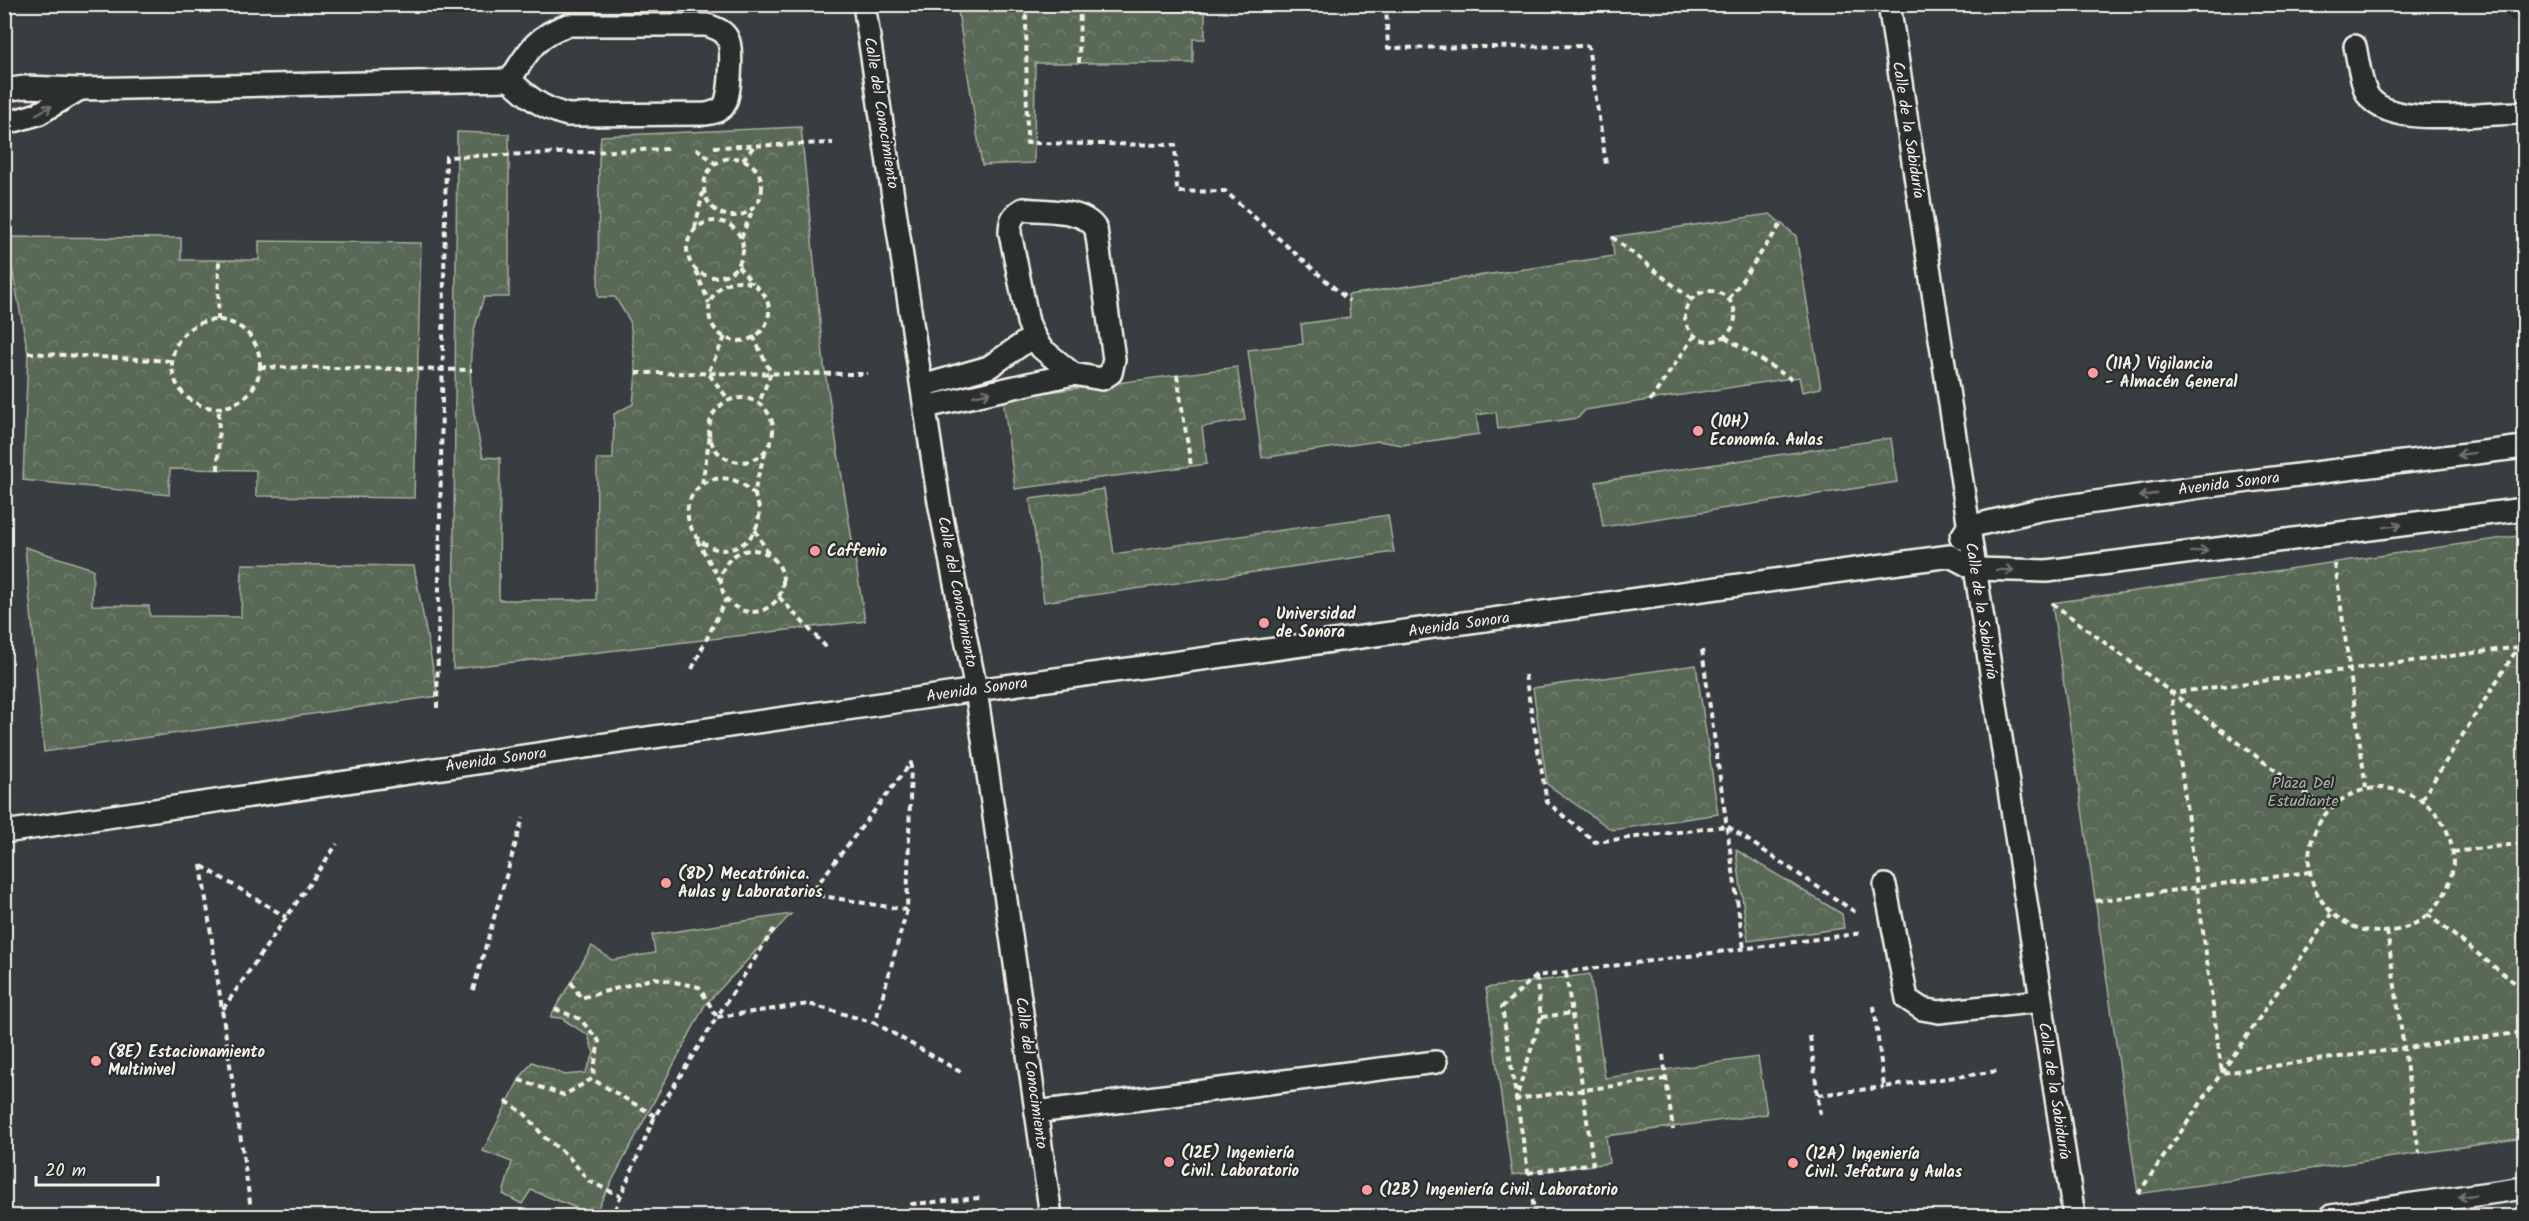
<svg xmlns="http://www.w3.org/2000/svg" width="2529" height="1221" font-family="Kalam,sans-serif">
<defs>
<pattern id="forest-crowns" width="20" height="18" patternUnits="userSpaceOnUse" patternTransform="scale(1.5)"><rect width="20" height="18" fill="#586b55"/><path d="M2 6a3 3 0 1 1 6 0M12 15a3 3 0 1 1 6 0" fill="none" stroke="#71816d"/></pattern>
</defs>
<rect width="100%" height="100%" fill="#2a2d2e"/>
<filter id="ink" filterUnits="userSpaceOnUse"><feTurbulence type="fractalNoise" baseFrequency=".0167" numOctaves="2"/><feDisplacementMap in="SourceGraphic" scale="12" xChannelSelector="R" yChannelSelector="G"/><feConvolveMatrix kernelMatrix="1 2 1 2 8 2 1 2 1" color-interpolation-filters="sRGB"/></filter>
<g filter="url(#ink)">
<path fill="#383c42" d="M 2492,4 L 2524,29 L 2524,1216 L 5,1216 L 5,5 Z"/>
<g fill="url(#forest-crowns)" stroke="#a6ae9e" stroke-width="1.5">
<path d="M 1143,4 L 1149,11 L 1205,11 L 1205,39 L 1193,39 L 1193,63 L 1035,63 L 1034,163 L 982,165 L 957,5 Z"/>
<path d="M 801,127 L 824,365 L 865,621 L 453,669 L 457,132 L 509,134 L 509,297 L 484,297 C 480,310 475,324 473,337 C 466,377 474,419 483,457 L 500,458 L 499,600 L 596,600 L 597,459 L 613,459 L 614,414 L 633,404 L 636,373 L 630,321 L 615,297 L 598,297 L 599,161 L 601,136 Z"/>
<path d="M 1770,214 L 1796,236 L 1821,388 L 1802,392 L 1799,377 L 1585,410 L 1578,418 L 1498,429 L 1496,412 L 1476,415 L 1479,434 L 1402,445 L 1378,441 L 1262,458 L 1248,350 L 1303,344 L 1301,324 L 1350,317 L 1348,295 L 1614,256 L 1612,237 Z"/>
<path d="M 6,237 L 181,238 L 181,260 L 259,260 L 259,241 L 421,243 L 414,498 L 256,496 L 256,470 L 170,469 L 169,495 L 23,480 L 28,353 Z"/>
<path d="M 1237,367 L 1245,420 L 1202,427 L 1207,464 L 1015,489 L 1003,398 Z"/>
<path d="M 1891,438 L 1897,482 L 1603,527 L 1596,482 Z"/>
<path d="M 1104,489 L 1114,554 L 1388,515 L 1394,552 L 1044,602 L 1030,499 Z"/>
<path d="M 2524,535 L 2524,1138 L 2138,1194 L 2052,603 Z"/>
<path d="M 25,547 L 93,569 L 92,605 L 149,606 L 150,616 L 241,617 L 242,564 L 414,566 L 438,696 L 44,752 Z"/>
<path d="M 1696,665 L 1718,814 L 1612,830 L 1547,784 L 1533,688 Z"/>
<path d="M 1736,850 L 1842,914 L 1844,928 L 1748,941 Z"/>
<path d="M 791,914 L 705,1005 L 594,1215 L 531,1190 L 522,1204 L 503,1194 L 512,1162 L 483,1151 L 519,1080 L 532,1062 L 565,1075 L 585,1073 L 594,1054 L 588,1035 L 561,1018 L 550,1017 L 592,946 L 612,960 L 655,953 L 652,935 Z"/>
<path d="M 1590,974 L 1605,1078 L 1758,1057 L 1767,1114 L 1606,1136 L 1609,1163 L 1512,1175 L 1486,988 Z"/>
</g>
<g fill="none" stroke-linecap="round" stroke-linejoin="round">
<g stroke="#f4f1e8" stroke-width="26">
<g id="service">
<path d="M 864,4 L 939,502 L 976,690 L 1051,1216"/>
<path d="M 1889,4 L 2074,1216"/>
<path d="M 568,25 L 707,25 C 717,29 726,31 729,42 C 732,53 731,99 723,107 C 718,112 712,113 706,114 L 568,115 C 543,109 528,97 510,80 C 527,53 536,35 568,25 Z"/>
<path d="M 2355,46 C 2358,60 2360,79 2366,92 C 2385,132 2486,111 2524,113"/>
<path d="M 4,90 L 25,87 L 80,89 L 510,80"/>
<path d="M 4,124 L 38,114 L 80,89"/>
<path d="M 1023,209 C 1046,212 1083,208 1096,229 L 1114,359 L 1111,373 L 1102,379 L 1073,374 L 1041,348 L 1034,336 L 1028,322 L 1010,233 C 1010,221 1012,215 1023,209 Z"/>
<path d="M 922,386 L 989,367 L 1034,336"/>
<path d="M 925,407 L 1073,374"/>
<path d="M 1961,538 L 1968,527 L 2039,510 L 2201,487 L 2524,447"/>
<path d="M 4,832 L 976,690 L 1950,556 L 1975,569 L 2047,571 L 2524,509"/>
<path d="M 1885,885 L 1907,999 L 1922,1009 L 1939,1012 L 2040,1001"/>
<path d="M 1036,1112 L 1436,1062"/>
<path d="M 2331,1216 L 2524,1188"/>
</g>
</g>
<g stroke="#f4f1e8" stroke-width="4" stroke-dasharray="6 4.5" stroke-linecap="butt">
<path d="M 1026,4 L 1027,143 L 1175,145 L 1177,192 L 1225,191 L 1349,301"/>
<path d="M 1386,4 L 1388,48 L 1588,46 L 1606,164"/>
<path d="M 1079,63 L 1080,4"/>
<path d="M 714,147 L 833,143"/>
<path d="M 696,148 L 716,164"/>
<circle cx="733" cy="187" r="29"/>
<path d="M 743,160 L 755,145"/>
<circle cx="715" cy="249" r="28"/>
<path d="M 695,228 L 703,192"/>
<path d="M 1612,237 L 1691,299"/>
<path d="M 741,238 L 753,209"/>
<path d="M 738,266 L 753,283"/>
<path d="M 696,271 L 709,303"/>
<circle cx="739" cy="311" r="30"/>
<circle cx="1710" cy="316" r="25"/>
<path d="M 1729,299 L 1781,224"/>
<circle cx="216" cy="364" r="44"/>
<path d="M 218,320 L 219,260"/>
<path d="M 753,336 L 771,373 L 759,403"/>
<path d="M 725,337 L 708,373 L 729,400"/>
<path d="M 1725,337 L 1791,379"/>
<path d="M 28,353 L 172,361"/>
<path d="M 260,367 L 472,370"/>
<path d="M 636,373 L 868,374"/>
<path d="M 1177,375 L 1191,466"/>
<circle cx="741" cy="430" r="32"/>
<path d="M 1650,401 L 1694,336"/>
<path d="M 218,470 L 219,408"/>
<path d="M 702,484 L 710,435"/>
<path d="M 755,495 C 740,478 717,471 698,488 C 670,515 703,564 739,546 C 753,539 761,523 759,508 C 758,503 755,499 755,494 C 755,480 763,463 766,449"/>
<path d="M 755,530 L 768,553"/>
<path d="M 697,540 L 720,580"/>
<circle cx="752" cy="581" r="31"/>
<path d="M 2335,564 L 2366,788"/>
<path d="M 779,597 L 827,648"/>
<path d="M 2052,603 L 2328,810"/>
<path d="M 1702,650 L 1744,949"/>
<path d="M 692,669 L 726,599"/>
<path d="M 1525,675 L 1547,802 L 1595,842 L 1727,826 L 1858,914"/>
<path d="M 2524,688 L 2519,647 L 2171,693 L 2222,1073 L 2524,1032"/>
<path d="M 437,708 L 446,157 L 668,149"/>
<path d="M 911,763 L 907,910 L 810,894 Z"/>
<circle cx="2381" cy="860" r="72"/>
<path d="M 2422,799 L 2524,638"/>
<path d="M 2453,852 L 2524,843"/>
<path d="M 201,865 L 252,1216"/>
<path d="M 202,866 L 286,917"/>
<path d="M 2096,901 L 2309,872"/>
<path d="M 907,910 L 875,1023 L 964,1074"/>
<path d="M 2427,914 L 2524,990"/>
<path d="M 774,929 L 717,1017 L 809,1004 L 875,1023"/>
<path d="M 2387,931 L 2419,1153"/>
<path d="M 1536,976 L 1541,1017 L 1572,1013"/>
<path d="M 571,982 L 581,998 L 655,978 L 699,987 L 717,1017 L 655,1116 L 612,1216"/>
<path d="M 473,990 L 523,818"/>
<path d="M 1874,1006 L 1884,1087 L 1998,1071"/>
<path d="M 223,1009 L 337,844"/>
<path d="M 555,1009 L 580,1019 L 599,1041 L 592,1079"/>
<path d="M 1541,1017 L 1516,1099 L 1666,1079"/>
<path d="M 1810,1036 L 1820,1114"/>
<path d="M 1663,1055 L 1673,1130"/>
<path d="M 519,1080 L 564,1095 L 592,1079 L 655,1116"/>
<path d="M 1818,1095 L 1884,1087"/>
<path d="M 506,1101 L 525,1114 L 544,1137 L 567,1155 L 589,1181 L 620,1196"/>
<path d="M 1528,1173 L 1593,1163 L 1566,972"/>
<path d="M 2138,1194 L 2331,914"/>
<path d="M 912,1216 L 912,1204 L 980,1198"/>
<path d="M 1535,1216 L 1502,1007 L 1536,976 L 1863,933"/>
</g>
<use href="#service" stroke="#2a2d2e" stroke-width="21"/>
</g>
<defs><path id="oneway-shaft" d="M-6 0H5M1.5-3L5.5 0L1.5 3" fill="none" stroke-width="1.6" stroke-linecap="round" stroke-linejoin="round" transform="scale(1.5)"/></defs>
<g stroke="#71726f">
<use href="#oneway-shaft" transform="translate(44 110) rotate(-28)"/>
<use href="#oneway-shaft" transform="translate(982 394) rotate(-13)"/>
<use href="#oneway-shaft" transform="translate(2466 454) rotate(173)"/>
<use href="#oneway-shaft" transform="translate(2148 495) rotate(172)"/>
<use href="#oneway-shaft" transform="translate(2393 526) rotate(-7)"/>
<use href="#oneway-shaft" transform="translate(2199 551) rotate(-7)"/>
<use href="#oneway-shaft" transform="translate(2005 570) rotate(1)"/>
<use href="#oneway-shaft" transform="translate(2467 1196) rotate(172)"/>
</g>
</g>
<g fill="#ff9aa2" stroke="#2a2d2e" stroke-width="2">
<circle cx="2093" cy="373" r="6"/>
<circle cx="1698" cy="431" r="6"/>
<circle cx="815" cy="551" r="6"/>
<circle cx="1264" cy="623" r="6"/>
<circle cx="666" cy="883" r="6"/>
<circle cx="96" cy="1061" r="6"/>
<circle cx="1169" cy="1162" r="6"/>
<circle cx="1793" cy="1163" r="6"/>
<circle cx="1367" cy="1190" r="6"/>
</g>
<g text-anchor="middle" dominant-baseline="central" stroke-width="4.5" stroke-linejoin="round" paint-order="stroke">
<g font-size="16" fill="#f4f1e8" stroke="#2a2d2e">
<text transform="translate(881 113) rotate(81)">Calle del Conocimiento</text>
<text transform="translate(1908 130) rotate(81)">Calle de la Sabiduría</text>
<text transform="translate(2229 484) rotate(-7)">Avenida Sonora</text>
<text transform="translate(957 592) rotate(79)">Calle del Conocimiento</text>
<text transform="translate(1981 611) rotate(81)">Calle de la Sabiduría</text>
<text transform="translate(1459 625) rotate(-8)">Avenida Sonora</text>
<text transform="translate(977 690) rotate(-8)">Avenida Sonora</text>
<text transform="translate(496 760) rotate(-8)">Avenida Sonora</text>
<text transform="translate(1031 1073) rotate(82)">Calle del Conocimiento</text>
<text transform="translate(2054 1091) rotate(81)">Calle de la Sabiduría</text>
</g>
<g font-size="16" font-weight="bold" fill="#f4f1e8" stroke="#2a2d2e" text-anchor="start">
<text x="2105" y="364">(11A) Vigilancia<tspan x="2105" dy="18">- Almacén General</tspan></text>
<text x="1710" y="422">(10H)<tspan x="1710" dy="18">Economía. Aulas</tspan></text>
<text x="827" y="551">Caffenio</text>
<text x="1276" y="614">Universidad<tspan x="1276" dy="18">de Sonora</tspan></text>
<text x="678" y="874">(8D) Mecatrónica.<tspan x="678" dy="18">Aulas y Laboratorios</tspan></text>
<text x="108" y="1052">(8E) Estacionamiento<tspan x="108" dy="18">Multinivel</tspan></text>
<text x="1181" y="1153">(12E) Ingeniería<tspan x="1181" dy="18">Civil. Laboratorio</tspan></text>
<text x="1805" y="1154">(12A) Ingeniería<tspan x="1805" dy="18">Civil. Jefatura y Aulas</tspan></text>
<text x="1379" y="1190">(12B) Ingeniería Civil. Laboratorio</text>
</g>
<g font-size="16" fill="#aeb5a6" stroke="#2a2d2e">
<text x="2303" y="783">Plaza Del<tspan x="2303" dy="18">Estudiante</tspan></text>
</g>
</g>
<rect width="2529" height="1221" fill="none" stroke="#2a2d2e" stroke-width="24"/>
<rect x="12" y="12" width="2505" height="1197" fill="none" stroke="#f4f1e8" stroke-width="2" filter="url(#ink)"/>
<path d="M36 1176v9h122v-9" fill="none" stroke="#f4f1e8" stroke-width="3"/>
<text x="45" y="1176" font-size="18" fill="#f4f1e8" stroke="#2a2d2e" stroke-width="4.5" paint-order="stroke">20 m</text>
</svg>
